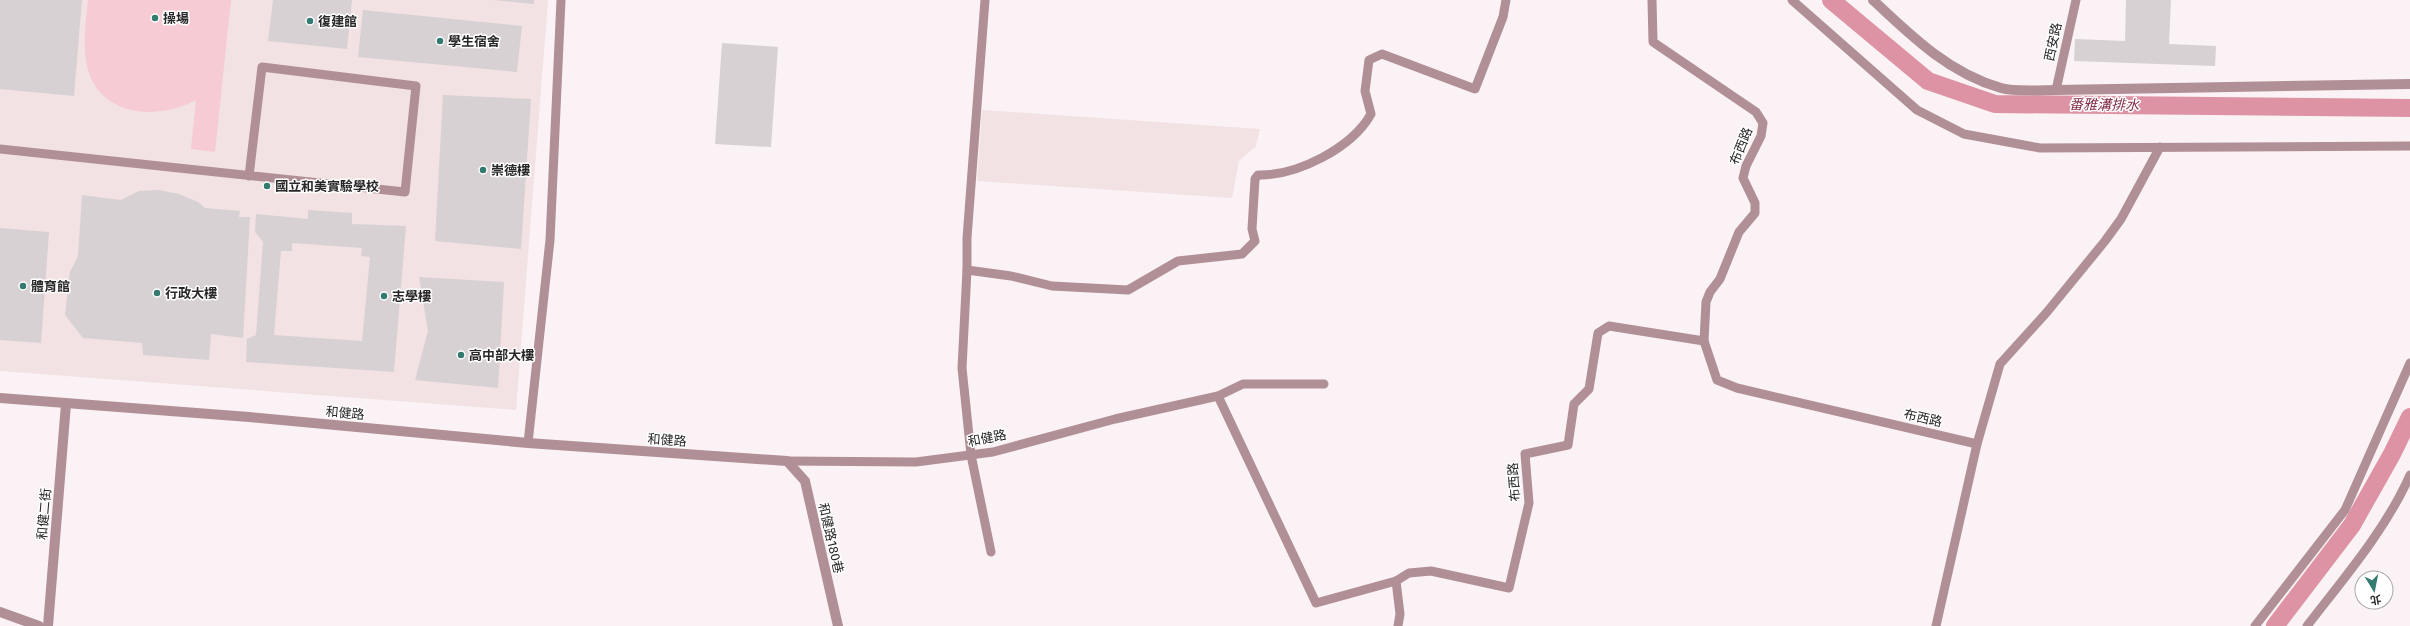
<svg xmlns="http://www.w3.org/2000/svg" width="2410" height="626" font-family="'Fira Sans','Noto Sans TC',sans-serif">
<rect width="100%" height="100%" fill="#faf2f4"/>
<g fill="#f2e2e4">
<path d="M 0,0 L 548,0 L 516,410 L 0,371 Z"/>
<path d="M 982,110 L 1260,129 L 1256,146 L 1239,161 L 1232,198 L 977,181 Z"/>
</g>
<path fill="#f6cbd3" d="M 88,0 L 231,0 L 215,152 L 191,149 L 196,100 C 155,122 95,116 86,61 C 83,41 86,20 88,0 Z"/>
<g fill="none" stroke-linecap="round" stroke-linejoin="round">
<g stroke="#dd93a4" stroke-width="18">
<path d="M 1831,0 L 1928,81 L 1995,104 L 2410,108"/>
<path d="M 2275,626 L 2352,525 L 2392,454 L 2410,417"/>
</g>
</g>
<g fill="#d8d1d3" fill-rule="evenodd">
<path d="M 0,0 L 82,0 L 74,96 L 0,89 Z"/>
<path d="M 273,0 L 352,0 L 347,49 L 268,41 Z"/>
<path d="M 494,0 L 534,0 L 534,4 Z"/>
<path d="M 2126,0 L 2171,0 L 2169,44 L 2216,46 L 2215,66 L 2074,61 L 2075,39 L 2125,41 Z"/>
<path d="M 363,10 L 522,26 L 517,72 L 358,57 Z"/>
<path d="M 722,43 L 778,47 L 771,147 L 715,144 Z"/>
<path d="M 443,95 L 531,99 L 521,249 L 435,241 Z"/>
<path d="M 159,190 L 179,194 L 198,202 L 205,208 L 240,211 L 239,217 L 250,217 L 243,338 L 211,334 L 209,360 L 143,355 L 142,343 L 83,338 L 65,315 L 70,272 L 78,256 L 82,195 L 121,200 L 139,191 Z"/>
<path d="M 308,210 L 352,213 L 352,224 L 406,226 L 394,372 L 246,362 L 247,339 L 256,335 L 263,242 L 255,232 L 256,214 L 308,219 ZM 292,243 L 362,248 L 361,256 L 370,257 L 362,341 L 274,335 L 281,251 L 292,251 Z"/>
<path d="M 0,228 L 49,232 L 41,343 L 0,340 Z"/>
<path d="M 419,277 L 504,282 L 498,388 L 415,380 L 428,331 Z"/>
</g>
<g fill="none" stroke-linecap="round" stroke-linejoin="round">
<g stroke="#b18f96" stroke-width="9">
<path d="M 985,0 L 967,238 L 967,270 L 962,368 L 971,455 L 991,552"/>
<path d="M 1652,0 L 1653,42 L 1756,112 L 1763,123 L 1761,136 L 1746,166 L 1743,178 L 1755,203 L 1755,213 L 1739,232 L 1720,279 L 1710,292 L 1706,302 L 1704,341 L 1717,380 L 1737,388 L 1977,444"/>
<path d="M 1792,0 L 1917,110 L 1964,134 L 2040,148 L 2410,146"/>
<path d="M 2056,90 L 2076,0"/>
<path d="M 0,149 L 405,192 L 416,86 L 262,67 L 249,176"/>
<path d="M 967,270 L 1011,276 L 1052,286 L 1128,290 L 1178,261 L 1242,254 L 1255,241 L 1252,229 L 1255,179 L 1258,175 C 1297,176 1352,148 1371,114 L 1365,91 L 1369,60 L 1382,54 L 1475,89 L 1503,17 L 1506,0"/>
<path d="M 1218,396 L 1316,603 L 1396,581 L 1400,614 L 1398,626"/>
<path d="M 528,443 L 550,240 L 561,0"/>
<path d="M 787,461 L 916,462 L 993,452 L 1115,419 L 1218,396 L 1243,384 L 1324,384"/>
<path d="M 1396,581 L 1409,573 L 1431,571 L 1509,588 L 1529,503 L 1525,454 L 1568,445 L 1574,404 L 1589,389 L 1598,333 L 1609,326 L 1704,341"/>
<path d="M 1936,626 L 1977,444 L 2000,364 L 2047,312 L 2105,241 L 2121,219 L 2160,147"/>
<path d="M 2255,626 L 2345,510 L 2410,363"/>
<path d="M 2307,626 C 2344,578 2385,531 2410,475"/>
</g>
<g stroke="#b18f96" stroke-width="10">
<path d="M 1873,0 C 1911,36 1949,73 2001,88 C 2015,92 2041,90 2056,90 L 2410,84"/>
<path d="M 0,398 L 249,417 L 528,443 L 787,461 L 805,481 L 838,626"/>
<path d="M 0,612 L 39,626"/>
<path d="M 48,626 L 66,404"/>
</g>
</g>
<g fill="#337a71" stroke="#fff" stroke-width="1.5">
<circle cx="155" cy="18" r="4"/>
<circle cx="310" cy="21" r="4"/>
<circle cx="440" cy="41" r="4"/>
<circle cx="483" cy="170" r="4"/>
<circle cx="267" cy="186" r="4"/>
<circle cx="23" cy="286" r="4"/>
<circle cx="157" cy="293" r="4"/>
<circle cx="384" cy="296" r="4"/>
<circle cx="461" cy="355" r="4"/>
</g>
<g text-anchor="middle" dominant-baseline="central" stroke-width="3" stroke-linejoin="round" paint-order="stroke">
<g font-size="13" font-weight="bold" fill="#292727" stroke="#fff" text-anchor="start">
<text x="163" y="18">操場</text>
<text x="318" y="21">復建館</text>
<text x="448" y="41">學生宿舍</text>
<text x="491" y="170">崇德樓</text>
<text x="275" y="186">國立和美實驗學校</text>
<text x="31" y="286">體育館</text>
<text x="165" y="293">行政大樓</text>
<text x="392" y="296">志學樓</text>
<text x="469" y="355">高中部大樓</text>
</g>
<g font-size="13" fill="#292727" stroke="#fff">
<text transform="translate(2053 42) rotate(-78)">西安路</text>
<text transform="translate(1741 146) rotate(-68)">布西路</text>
<text transform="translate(345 413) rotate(5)">和健路</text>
<text transform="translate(1923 418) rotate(13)">布西路</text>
<text transform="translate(987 438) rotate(-11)">和健路</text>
<text transform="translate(667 440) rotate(4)">和健路</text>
<text transform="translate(1514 482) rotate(-94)">布西路</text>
<text transform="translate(44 514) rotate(-85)">和健二街</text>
<text transform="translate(831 538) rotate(77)">和健路180巷</text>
</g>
<g font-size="14" font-style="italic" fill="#822c47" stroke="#fff">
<text transform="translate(2104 105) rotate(1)">番雅溝排水</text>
</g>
</g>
<g transform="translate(2374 590) rotate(170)"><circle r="19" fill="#ffffff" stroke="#a9a9a9"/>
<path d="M0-3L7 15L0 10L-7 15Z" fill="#337a71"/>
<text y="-6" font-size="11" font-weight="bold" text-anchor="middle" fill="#292727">北</text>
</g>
</svg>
